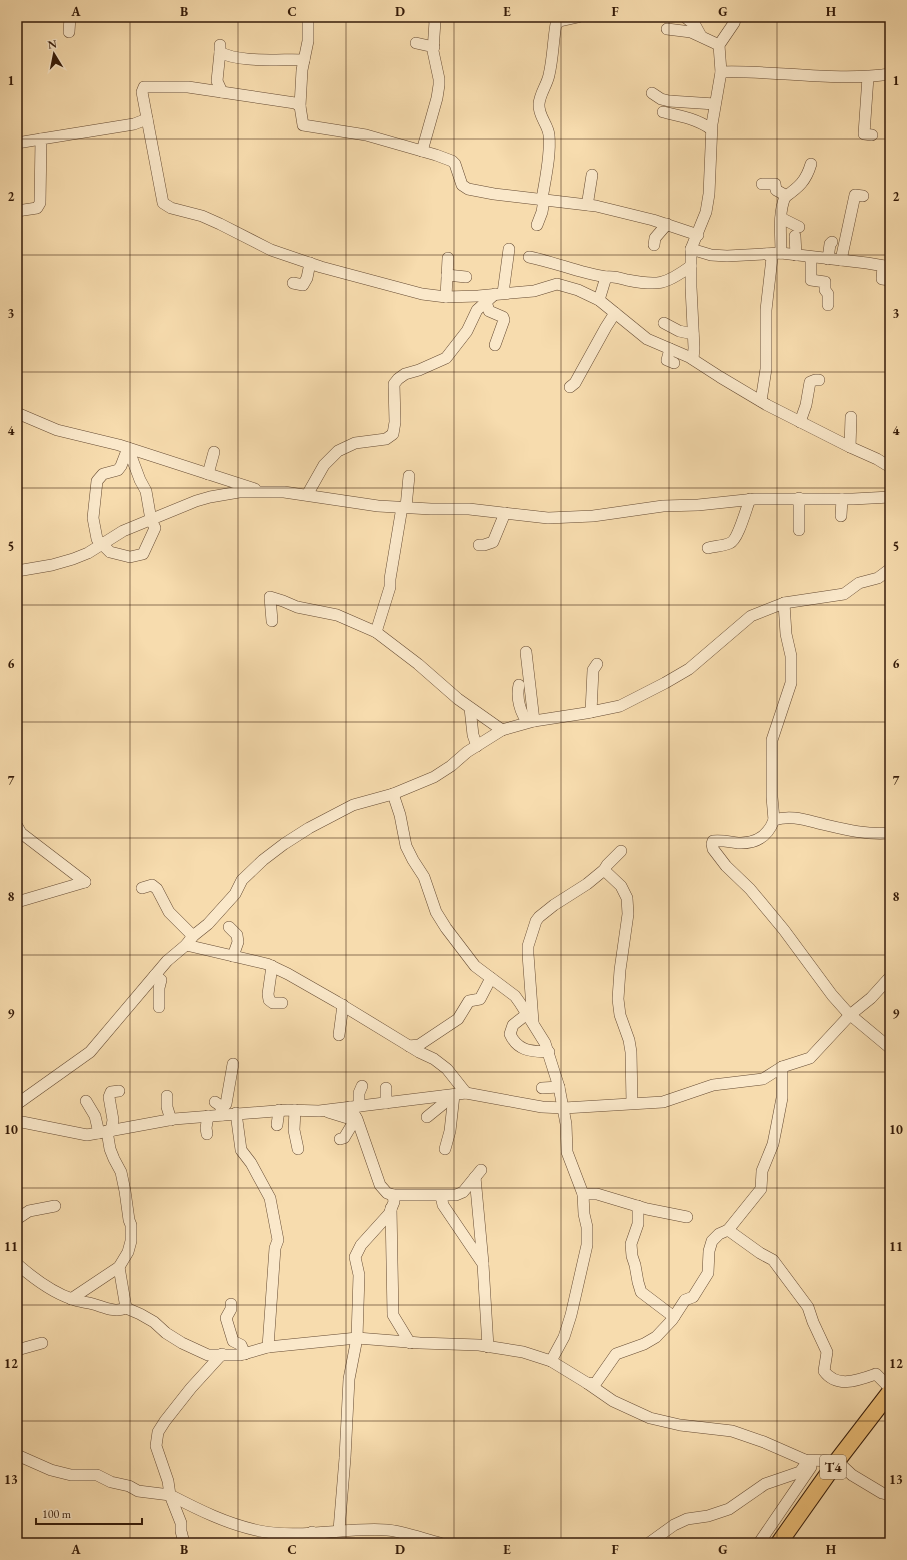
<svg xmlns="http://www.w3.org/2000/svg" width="907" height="1560" font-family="'EB Garamond',serif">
<rect width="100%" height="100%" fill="#f7dcae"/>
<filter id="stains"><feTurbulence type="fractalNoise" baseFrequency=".005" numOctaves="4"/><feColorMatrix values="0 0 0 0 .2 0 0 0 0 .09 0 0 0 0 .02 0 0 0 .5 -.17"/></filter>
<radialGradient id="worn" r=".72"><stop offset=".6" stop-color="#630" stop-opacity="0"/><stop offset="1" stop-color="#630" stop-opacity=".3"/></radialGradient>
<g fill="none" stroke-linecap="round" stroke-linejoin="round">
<g stroke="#654a32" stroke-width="12">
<g id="minor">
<path d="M 685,17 L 695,25 L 701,36"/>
<path d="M 667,29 L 691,32 L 719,45"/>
<path d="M 69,32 L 70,17"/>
<path d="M 416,43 L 434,47"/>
<path d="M 220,45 L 220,52 C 238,63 282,59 304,60"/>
<path d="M 220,52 L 217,81 L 222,92"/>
<path d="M 721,72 C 777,70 834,82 890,74"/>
<path d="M 868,77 L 864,134 L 872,135"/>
<path d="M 652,93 L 661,99 L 669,101 L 715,104"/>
<path d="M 300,106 L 302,70 L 308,41 L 308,17"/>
<path d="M 663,112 C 681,116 697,119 711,129"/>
<path d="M 17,143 L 41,139"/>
<path d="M 422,151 L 437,98 L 439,85 L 439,79 L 433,51 L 435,21 L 432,17"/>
<path d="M 762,184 L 775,184 L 776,190 L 785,195 L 785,197 C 778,214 781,235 781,253"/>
<path d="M 785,197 C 799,187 806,181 811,164"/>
<path d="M 542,199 C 545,180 551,155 549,135 C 548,124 538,116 539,104 C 540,93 547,85 549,75 C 553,58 553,41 556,24 L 560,21 L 578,17"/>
<path d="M 589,205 L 588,200 L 592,175"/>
<path d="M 17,211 L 37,208 L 40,203 L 41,139 L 134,124 L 147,119"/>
<path d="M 781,218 L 799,227"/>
<path d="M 537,225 L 542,212 L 544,200"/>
<path d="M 698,235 L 653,220 L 596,206 L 494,194 L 468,189 L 462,185 L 455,164 L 452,161 L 436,155 L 366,135 L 303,125 L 300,106 L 295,103 L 188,87 L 144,87 L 142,92 L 163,203 L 171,208 L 202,216 L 220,224 L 271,250 L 321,267 L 422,294 L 446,297 L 478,296 L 534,291 L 557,284 L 578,290 L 599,300 L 647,339 L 689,357 L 720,377 L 767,405 L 850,447 L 877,459 L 890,467"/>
<path d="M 795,236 L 796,255"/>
<path d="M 654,245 L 655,238 L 667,224"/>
<path d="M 691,249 L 711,255 L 727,256 L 781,253 L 867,263 L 890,267"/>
<path d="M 529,257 C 555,262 579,273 606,277"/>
<path d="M 811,257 L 811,280 L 825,282 L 825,290 L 828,294 L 828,305"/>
<path d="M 828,259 L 830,244 L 832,242"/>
<path d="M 841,260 L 855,195 L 863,196"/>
<path d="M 883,266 L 882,279 L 890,280"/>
<path d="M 447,275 L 466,277"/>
<path d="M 293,283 L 303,285 L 307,278 L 310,263"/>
<path d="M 503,293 L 509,249"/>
<path d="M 446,297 L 448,258"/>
<path d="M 599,300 L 606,277 C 613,276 620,278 627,280 C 658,286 665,285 691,266"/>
<path d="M 486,302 L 489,311 L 503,317 L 504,320 L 495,345"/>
<path d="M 664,323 L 679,331 L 693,334"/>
<path d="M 670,349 L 667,360 L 674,363"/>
<path d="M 693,359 L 694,348 L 691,287 L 691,249 L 706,212 L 709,194 L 712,124 L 721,72 L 719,45 L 734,23 L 736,17"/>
<path d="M 570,387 L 575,383 L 606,327 L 615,313"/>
<path d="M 761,401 L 766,369 L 766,310 L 772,258 L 767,254"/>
<path d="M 17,413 L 57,430 L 119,445 L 255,489"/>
<path d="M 800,422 L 806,405 L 810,382 L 815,380 L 819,380"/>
<path d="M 850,447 L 851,417"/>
<path d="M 128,448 L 140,480 L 146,491 L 151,520 L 155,528 L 143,554 L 130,557 L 110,552 L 97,539 L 93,518 L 97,481 L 103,474 L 118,470 L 121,466 Z"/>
<path d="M 208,474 L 214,452"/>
<path d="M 307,495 L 324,465 L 338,451 L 355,443 L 386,439 L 393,434 L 395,422 L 394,384 L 398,379 L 405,374 L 419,370 L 446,358 L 467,331 L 477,310 L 495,294"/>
<path d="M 406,507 L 409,476"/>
<path d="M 841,516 L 842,499"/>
<path d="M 799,530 L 799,498"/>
<path d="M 479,545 L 484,545 L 493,542 L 505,513"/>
<path d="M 708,548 C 715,546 724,546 730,543 C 738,540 746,509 750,499"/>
<path d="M 17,571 L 52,565 L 73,559 L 88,553 L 123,531 L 196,501 L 210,497 L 239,492 L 284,492 L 378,506 L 431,509 L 469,509 L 548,518 L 593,516 L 663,506 L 698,505 L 755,499 L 853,499 L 890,497"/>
<path d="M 272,621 L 270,597 L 283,601 L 297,607 L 337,615 L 376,632 L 418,664 L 458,699 L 502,730"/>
<path d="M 376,632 L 390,587 L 390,579 L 402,507"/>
<path d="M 526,652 L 534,721"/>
<path d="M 519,685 C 516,697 520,713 528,722"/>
<path d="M 470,708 L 473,735 L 477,746"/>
<path d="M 591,712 L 593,670 L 597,664"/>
<path d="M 393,794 L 400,815 L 406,846 L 413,860 L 424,877 L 436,912 L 446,928 L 475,966 L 515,996 L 520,1003 L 545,1043 L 559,1087 L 566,1124 L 567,1152 L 583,1194 L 584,1214 L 587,1227 L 587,1245 L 571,1315 L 564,1337 L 551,1361"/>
<path d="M 774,820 L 772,797 L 772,740 L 791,683 L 791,656 L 786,634 L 784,603"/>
<path d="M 17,826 L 21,833 L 85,882"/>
<path d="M 890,833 C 868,835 847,830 826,825 C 808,821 792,814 774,820 C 768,836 756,844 738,843 C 730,842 722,840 713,841 L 712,844 L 713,849 L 726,866 L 750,889 L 784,930 L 832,995 L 848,1013 L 890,1048"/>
<path d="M 604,870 L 621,886 L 627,898 L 628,914 L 620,970 L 618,999 L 620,1015 L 629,1040 L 631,1052 L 632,1103"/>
<path d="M 142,888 L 152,885 L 157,889 L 169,912 L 193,936"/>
<path d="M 17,902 L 85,882"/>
<path d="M 229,927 L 237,935 L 238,942 L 233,956"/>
<path d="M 186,945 L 267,964 L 288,974 L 337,1002 L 419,1052 L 434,1059 L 447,1069 L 466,1093"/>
<path d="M 272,966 L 268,994 L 269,1000 L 273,1003 L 282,1003"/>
<path d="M 155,975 L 161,980 L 159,988 L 159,1007"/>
<path d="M 527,1014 L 513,1025 L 510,1034 C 518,1052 532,1051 549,1052"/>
<path d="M 533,1022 L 528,954 L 528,946 L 536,921 L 539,917 L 554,905 L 587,884 L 604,870 L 607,865 L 621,851"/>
<path d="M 339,1035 L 343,1005"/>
<path d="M 409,1046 L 419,1045 L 458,1019 L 469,1001 L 480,999 L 491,978"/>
<path d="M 542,1088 L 559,1087"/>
<path d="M 167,1096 L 167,1107 L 171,1120"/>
<path d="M 86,1101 L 95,1116 L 99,1133"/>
<path d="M 215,1102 L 221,1106 L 222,1115"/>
<path d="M 386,1103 L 386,1088"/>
<path d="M 17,1104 L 90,1052 L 167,961 L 186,945 L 193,936 L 208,924 L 235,894 L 242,880 L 263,860 L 284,844 L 309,828 L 353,805 L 393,794 L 434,777 L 451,766 L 467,752 L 502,730 L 534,721 L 586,713 L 620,706 L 665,683 L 689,669 L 751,616 L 784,603 L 844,594 L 859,583 L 878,578 L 890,569"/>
<path d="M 359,1106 L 359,1093 L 362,1086"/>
<path d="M 221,1110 L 226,1104 L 233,1064"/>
<path d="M 295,1110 L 294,1130 L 298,1149"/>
<path d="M 328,1112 L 354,1120"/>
<path d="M 236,1113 L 241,1150 L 251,1163 L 270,1198 L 278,1240 L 275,1248 L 268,1347"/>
<path d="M 427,1117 L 443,1104 L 444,1096"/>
<path d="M 17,1122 L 22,1122 L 87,1135 L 174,1119 L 288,1110 L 319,1111 L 466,1093 L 542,1107 L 564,1108 L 663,1102 L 713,1085 L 763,1079 L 782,1067 L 810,1058 L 850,1015 L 871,998 L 890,977"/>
<path d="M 277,1125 L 279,1110"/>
<path d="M 111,1131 L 113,1120 L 109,1097 L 111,1092 L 119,1091"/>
<path d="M 207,1134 L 206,1128 L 208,1116"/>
<path d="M 340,1139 L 344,1138 L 356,1118"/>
<path d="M 445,1149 L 450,1131 L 454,1095"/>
<path d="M 475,1177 L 483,1263"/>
<path d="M 583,1194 L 597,1194 L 647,1209 L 687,1217"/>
<path d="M 393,1195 L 456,1195 L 463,1192 L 481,1170"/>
<path d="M 441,1196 L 443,1205 L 483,1264 L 488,1347"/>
<path d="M 638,1206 L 638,1224 L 631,1244 L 632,1256 L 635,1265 L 638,1282 L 641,1292 L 674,1317"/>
<path d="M 391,1208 L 393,1315 L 410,1343"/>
<path d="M 17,1219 L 29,1211 L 55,1206"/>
<path d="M 728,1230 L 760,1253 L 773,1260 L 808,1307 L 813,1322 L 827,1352 L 824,1371 C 837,1389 859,1380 876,1374 L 890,1388"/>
<path d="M 17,1264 C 33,1278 51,1292 72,1299 C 79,1302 86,1302 93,1304 C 104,1307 115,1313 126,1308 L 140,1314 L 154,1322 L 166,1333 L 182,1343 L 208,1355 L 240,1355 L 268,1347 L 357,1338 L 420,1343 L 479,1345 L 523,1352 L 551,1361 L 587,1383 L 613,1401 L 650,1418 L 680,1425 L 732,1431 L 764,1442 L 805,1460 L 837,1461 L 852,1475 L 882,1493 L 890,1495"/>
<path d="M 119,1267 L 126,1308"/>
<path d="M 71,1299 L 119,1267 L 128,1252 L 131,1241 L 131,1225 L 129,1220 L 125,1191 L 121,1172 L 114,1159 L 110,1149 L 107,1131"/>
<path d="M 231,1304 L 231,1309 L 226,1318 L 233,1341 L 241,1345 L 245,1354"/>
<path d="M 17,1350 L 42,1343"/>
<path d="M 222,1354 L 191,1388 L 165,1421 L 158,1432 L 156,1446 L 168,1481 L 170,1495 C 199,1510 227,1524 260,1531 C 302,1539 345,1527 387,1530 C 402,1531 424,1539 440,1543"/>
<path d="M 587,1383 L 595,1384 L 616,1354 L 644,1344 L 656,1337 L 672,1320 L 685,1300 L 693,1297 L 708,1273 L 709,1251 L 712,1241 L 719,1234 L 728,1230 L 761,1189 L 762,1171 L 773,1144 L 777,1124 L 782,1098 L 782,1067"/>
<path d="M 17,1455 L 51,1470 L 71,1475 L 97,1475 L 111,1482 L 129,1486 L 138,1491 L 170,1495 L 181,1523 L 181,1531 L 184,1543"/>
<path d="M 339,1530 L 345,1458 L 349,1379 L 357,1338 L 359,1275 L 355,1257 L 361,1245 L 389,1214 L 394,1202 L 393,1195 L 387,1193 L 380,1185 L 357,1119 L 350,1107"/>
<path d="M 311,1543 L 312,1532"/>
<path d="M 649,1543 L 674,1525 L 687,1519 L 708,1516 L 729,1509 L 765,1484 L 800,1472 L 805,1465 L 805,1460"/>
<path d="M 759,1543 L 811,1467"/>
</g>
</g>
<g stroke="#341a08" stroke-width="18">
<path id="highway" d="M 779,1543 L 837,1461 L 890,1392"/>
</g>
<use href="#minor" stroke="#fae8ca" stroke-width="11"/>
<use href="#highway" stroke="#ecbe77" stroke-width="16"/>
</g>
<path fill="none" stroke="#341a08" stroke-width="1" stroke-opacity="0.55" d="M 130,17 L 130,1543M 238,17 L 238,1543M 346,17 L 346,1543M 454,17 L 454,1543M 561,17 L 561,1543M 669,17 L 669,1543M 777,17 L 777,1543M 17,139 L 890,139M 17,255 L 890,255M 17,372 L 890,372M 17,488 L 890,488M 17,605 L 890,605M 17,722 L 890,722M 17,838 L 890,838M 17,955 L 890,955M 17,1072 L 890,1072M 17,1188 L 890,1188M 17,1305 L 890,1305M 17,1421 L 890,1421"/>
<g text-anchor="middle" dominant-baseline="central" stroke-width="3" stroke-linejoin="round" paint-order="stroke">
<rect fill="#fae8ca" stroke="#6f5842" stroke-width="1" x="820" y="1455" width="26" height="24" rx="3"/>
<g font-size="14" font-weight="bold" fill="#341a08">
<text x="833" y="1467">T4</text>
</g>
</g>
<rect width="907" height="1560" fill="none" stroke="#f7dcae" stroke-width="44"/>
<g transform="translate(54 54) rotate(350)" stroke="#fae8ca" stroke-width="3" paint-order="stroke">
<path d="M0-3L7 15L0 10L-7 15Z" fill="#341a08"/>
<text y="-6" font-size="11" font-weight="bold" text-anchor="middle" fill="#341a08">N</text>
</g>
<path d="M36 1518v6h106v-6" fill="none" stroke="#341a08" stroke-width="2"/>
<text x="42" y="1518" font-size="12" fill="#341a08" stroke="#fae8ca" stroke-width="3" paint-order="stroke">100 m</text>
<rect x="22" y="22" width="863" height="1516" fill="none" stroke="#341a08" stroke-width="1.5"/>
<g font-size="13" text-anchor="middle" font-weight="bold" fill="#341a08">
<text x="76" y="16">A</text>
<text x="184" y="16">B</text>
<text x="292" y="16">C</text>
<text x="400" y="16">D</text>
<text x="507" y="16">E</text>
<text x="615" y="16">F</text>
<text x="723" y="16">G</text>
<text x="831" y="16">H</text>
<text x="11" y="85">1</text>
<text x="896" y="85">1</text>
<text x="11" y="201">2</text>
<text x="896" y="201">2</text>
<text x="11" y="318">3</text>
<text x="896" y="318">3</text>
<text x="11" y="435">4</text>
<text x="896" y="435">4</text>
<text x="11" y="551">5</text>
<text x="896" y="551">5</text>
<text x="11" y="668">6</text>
<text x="896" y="668">6</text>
<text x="11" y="785">7</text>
<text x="896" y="785">7</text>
<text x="11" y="901">8</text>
<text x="896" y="901">8</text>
<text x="11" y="1018">9</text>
<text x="896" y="1018">9</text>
<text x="11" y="1134">10</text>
<text x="896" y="1134">10</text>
<text x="11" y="1251">11</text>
<text x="896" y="1251">11</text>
<text x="11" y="1368">12</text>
<text x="896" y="1368">12</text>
<text x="11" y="1484">13</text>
<text x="896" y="1484">13</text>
<text x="76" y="1554">A</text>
<text x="184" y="1554">B</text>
<text x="292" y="1554">C</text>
<text x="400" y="1554">D</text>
<text x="507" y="1554">E</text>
<text x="615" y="1554">F</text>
<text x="723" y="1554">G</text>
<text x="831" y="1554">H</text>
</g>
<rect width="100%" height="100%" filter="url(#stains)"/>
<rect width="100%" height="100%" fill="url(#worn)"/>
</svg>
